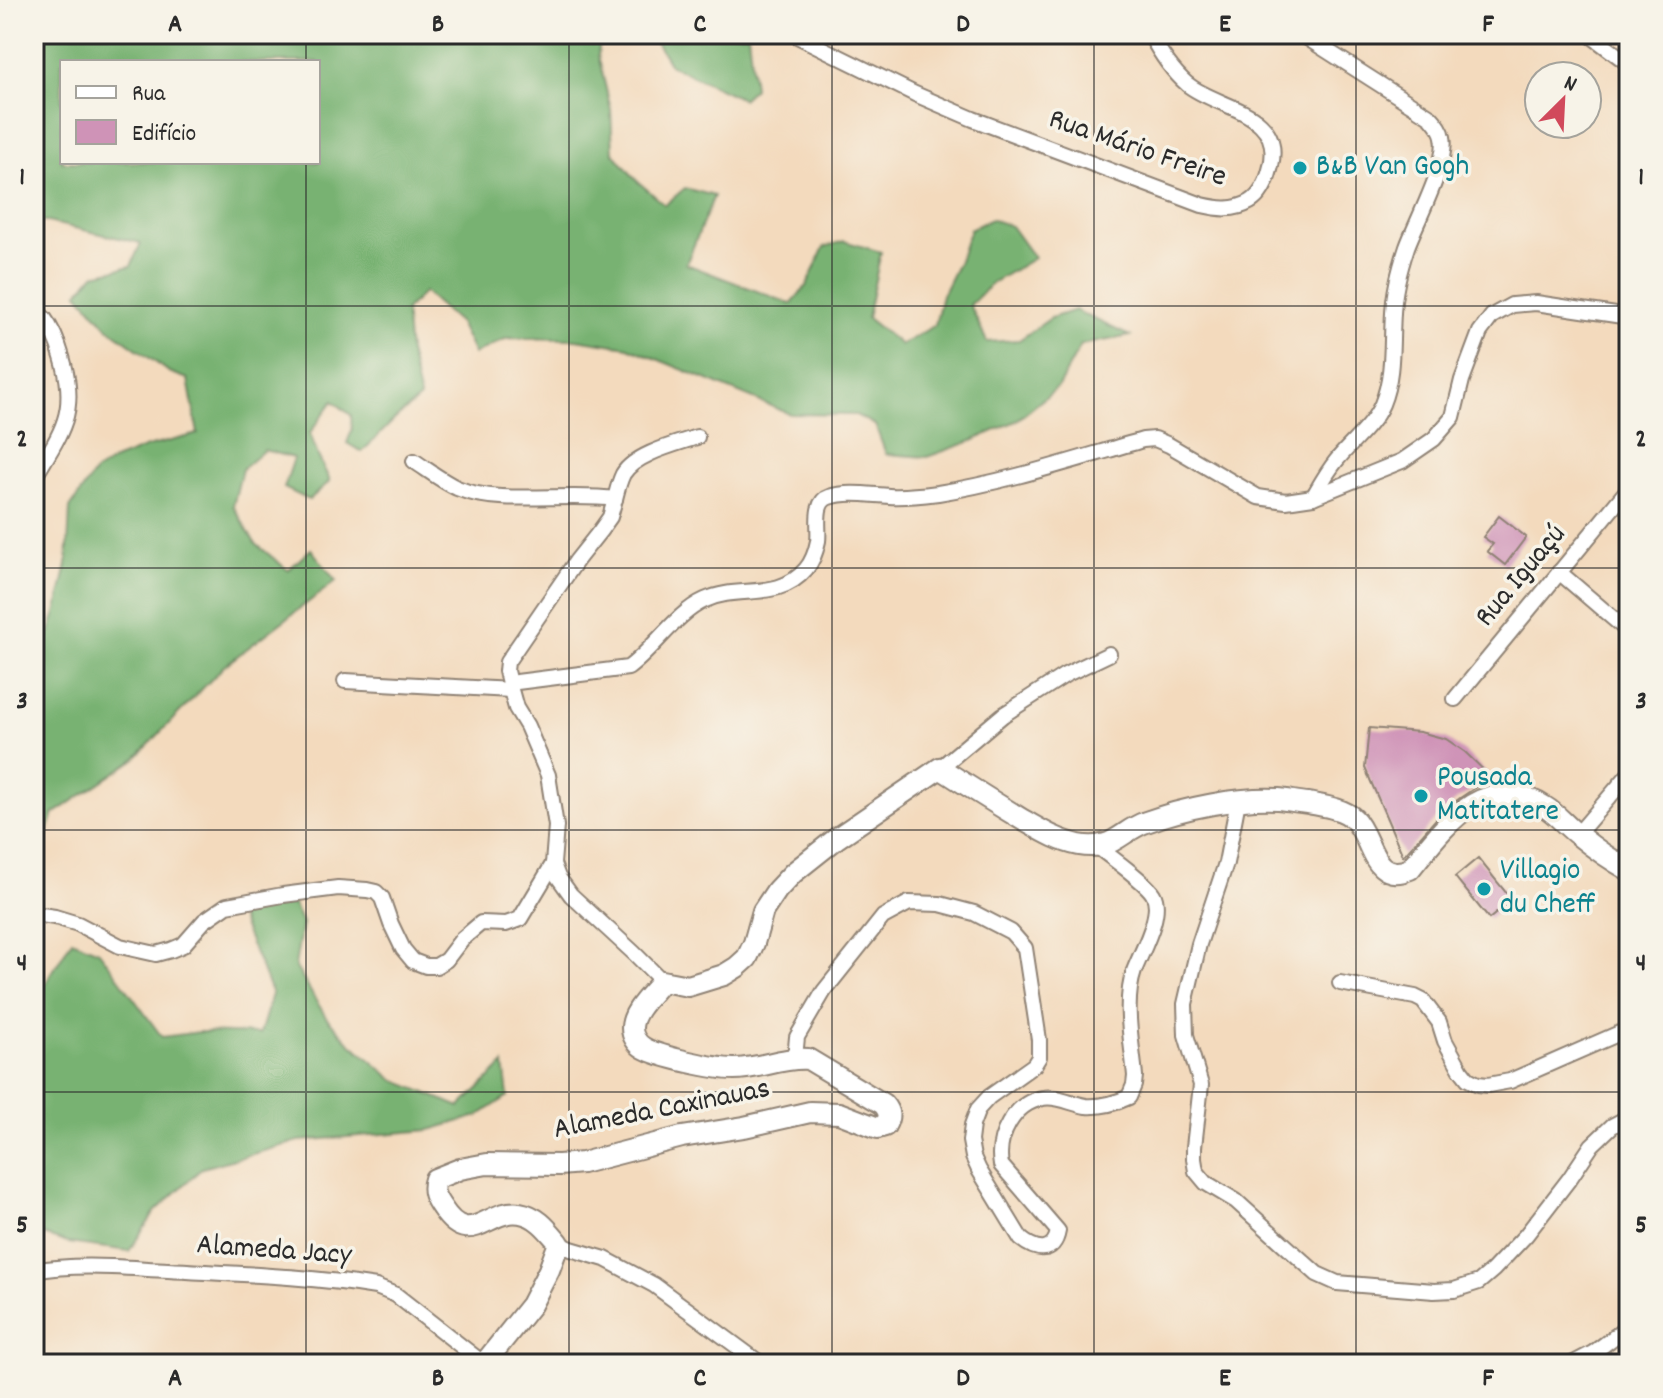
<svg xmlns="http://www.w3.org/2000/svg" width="1663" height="1398" font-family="Dekko,sans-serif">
<rect width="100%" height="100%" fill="#f7f3e8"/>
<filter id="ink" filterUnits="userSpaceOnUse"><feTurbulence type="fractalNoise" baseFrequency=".0125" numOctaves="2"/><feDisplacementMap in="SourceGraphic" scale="16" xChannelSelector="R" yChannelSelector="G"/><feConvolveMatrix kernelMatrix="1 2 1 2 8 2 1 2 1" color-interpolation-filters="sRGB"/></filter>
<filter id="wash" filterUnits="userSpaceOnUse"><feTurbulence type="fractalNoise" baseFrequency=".006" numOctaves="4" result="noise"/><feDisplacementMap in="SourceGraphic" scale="32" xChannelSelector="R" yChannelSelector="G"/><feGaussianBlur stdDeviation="1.8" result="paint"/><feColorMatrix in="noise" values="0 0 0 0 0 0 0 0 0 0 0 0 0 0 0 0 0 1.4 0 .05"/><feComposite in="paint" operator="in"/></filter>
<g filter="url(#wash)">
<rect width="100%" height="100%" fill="#f3dabd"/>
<g fill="#78b272" stroke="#526e4e" stroke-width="2" fill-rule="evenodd">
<path d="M 34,34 L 601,34 L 598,55 L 611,110 L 613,152 L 636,180 L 665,205 L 685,188 L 714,196 L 686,264 L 791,304 L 807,285 L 824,247 L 844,241 L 881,252 L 867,318 L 901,345 L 935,325 L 942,295 L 958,263 L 970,229 L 991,219 L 1011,226 L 1034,258 L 992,283 L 970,305 L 987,342 L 1019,340 L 1051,318 L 1075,310 L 1130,336 L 1081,345 L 1058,387 L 1016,421 L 972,441 L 927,457 L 886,454 L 875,425 L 856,415 L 790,414 L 628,347 L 576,339 L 507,338 L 474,354 L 459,323 L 424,292 L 405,311 L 409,352 L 420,398 L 395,419 L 362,452 L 347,443 L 352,430 L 351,415 L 333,401 L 310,433 L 318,456 L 330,481 L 309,500 L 284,488 L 294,458 L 264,450 L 242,469 L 233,506 L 255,543 L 288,570 L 311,549 L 336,581 L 224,666 L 135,759 L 54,814 L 34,869 L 34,672 L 36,671 L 56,613 L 67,565 L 70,508 L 94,473 L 114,460 L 147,447 L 198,434 L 188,379 L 169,372 L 108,328 L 78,293 L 94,274 L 131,266 L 141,243 L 34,219 ZM 62,62 L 318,62 L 318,162 L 62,162 Z"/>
<path d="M 651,34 L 748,34 L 754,88 L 742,99 L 670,65 Z"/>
<path d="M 293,904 L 302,923 L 295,966 L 326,1017 L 349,1042 L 394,1080 L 460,1107 L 504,1064 L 508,1096 L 478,1116 L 430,1130 L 299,1141 L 202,1168 L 155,1212 L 129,1251 L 68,1243 L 34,1232 L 34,1002 L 72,940 L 99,951 L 162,1037 L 200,1032 L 260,1034 L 272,994 L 237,911 L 267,909 Z"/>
</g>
<g id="blocks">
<g fill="#cf93b7">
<path d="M 1499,516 L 1526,537 L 1505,565 L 1487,551 L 1493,544 L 1483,537 Z"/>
<path d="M 1369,728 L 1420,732 L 1446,739 L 1465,752 L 1491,777 L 1460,798 L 1443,811 L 1403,856 L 1365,768 Z"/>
<path d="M 1478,858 L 1512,900 L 1489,919 L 1455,877 Z"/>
</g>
</g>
</g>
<g filter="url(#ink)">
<use href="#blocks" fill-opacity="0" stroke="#8f8274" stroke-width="2"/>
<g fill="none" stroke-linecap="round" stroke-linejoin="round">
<g stroke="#8f8274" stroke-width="18">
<g id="street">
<path d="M 793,34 L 915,94 L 973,119 L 1202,205 C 1219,209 1234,211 1250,202 C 1262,195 1268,179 1271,166 C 1284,110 1217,109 1187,84 C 1171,70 1160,53 1150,34"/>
<path d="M 1301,34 L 1431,117 C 1436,123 1442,129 1443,137 C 1449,161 1416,222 1407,247 C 1400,268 1394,291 1393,313 C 1391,343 1394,375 1382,404 C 1372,427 1351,442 1336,461 C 1327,472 1320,485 1313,497"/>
<path d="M 1589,34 L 1629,64"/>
<path d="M 34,317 L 44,318 C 53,330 58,343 62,357 C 79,413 61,432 34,478"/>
<path d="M 34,378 L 36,391 L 34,403"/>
<path d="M 414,461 C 428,470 442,481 457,488 C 499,506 567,492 615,499 C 617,491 619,482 623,474 C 635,454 676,444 697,437"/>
<path d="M 1559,572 L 1629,632"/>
<path d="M 345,681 L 511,690"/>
<path d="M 509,683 L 506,671 L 507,662 L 577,560 L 600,531 L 610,517 L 615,499"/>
<path d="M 1455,699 L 1629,488"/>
<path d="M 940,768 L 1003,715 L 1065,675 L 1109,654"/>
<path d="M 1238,801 L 1226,863 L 1199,944 L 1185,1004 L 1186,1035 L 1201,1085 L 1194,1147 L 1194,1159 L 1196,1171 L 1206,1183 L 1236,1201 L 1317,1274 L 1337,1283 L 1434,1291 L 1454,1290 L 1479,1282 L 1493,1270 L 1526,1235 L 1570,1178 L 1592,1145 L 1612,1126 L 1629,1117"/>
<path d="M 1577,835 L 1629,774"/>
<path d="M 34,914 L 55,917 L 78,924 L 120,946 L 156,954 L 171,950 L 183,945 L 204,921 L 227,905 L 283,895 L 338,888 L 367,890 L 376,892 L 382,898 L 391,924 L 403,949 L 413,961 L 426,966 L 436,966 L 446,960 L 462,939 L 481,923 L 506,924 L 520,919 L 553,864"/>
<path d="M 662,981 L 634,953 L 571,895 L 558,877 L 553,864 L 556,826 L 548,775 L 527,726 L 516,708 L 509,683 L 628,668 C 654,649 676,613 705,600 C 739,584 778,602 806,569 C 813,561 816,551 818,541 C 820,529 813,502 829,497 C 848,491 870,495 889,496 C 905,497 922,495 938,493 C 1007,482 1076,459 1143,440 L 1155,439 L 1169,445 L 1258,497 L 1286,501 L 1313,497 L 1402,461 L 1434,439 L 1453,417 L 1462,380 L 1480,332 L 1492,316 L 1512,305 L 1536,303 L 1629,317"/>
<path d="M 1340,983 L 1415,997 L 1423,1001 L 1439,1022 L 1445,1041 L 1461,1070 L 1468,1079 L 1478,1084 L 1488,1085 L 1510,1081 L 1629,1029"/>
<path d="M 795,1058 L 797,1037 L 824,991 L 883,917 L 909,903 L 940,904 L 974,913 L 1011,932 L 1025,948 L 1039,1040 L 1039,1057 L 1034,1065 L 989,1097 L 978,1109 L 972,1125 L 970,1141 L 973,1157 L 979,1170 L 1021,1239 C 1036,1251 1054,1254 1058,1231 L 1001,1165 C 996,1138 1013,1103 1043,1098 C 1057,1095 1072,1104 1086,1106 C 1101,1107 1116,1103 1129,1097 L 1134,1085 L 1135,1076 C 1132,1043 1123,1003 1134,971 C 1141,952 1164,913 1153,894 C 1146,882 1108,855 1095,845"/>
<path d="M 559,1243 L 571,1249 L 605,1259 L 654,1285 L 761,1364"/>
<path d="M 34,1271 C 78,1263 124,1268 168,1270 C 238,1274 308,1276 376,1287 L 396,1295 L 484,1364"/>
<path d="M 1572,1364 L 1593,1353 L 1629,1326"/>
</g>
</g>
<g stroke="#8f8274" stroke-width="24">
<path id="secondary" d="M 484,1364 L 531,1305 L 549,1270 L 559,1243 C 548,1230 538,1216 520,1213 C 487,1208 470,1251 442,1208 C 435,1198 431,1191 435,1179 L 460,1169 L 487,1164 L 559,1165 L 582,1163 L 682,1137 L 744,1127 L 810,1112 L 839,1113 L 878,1128 L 885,1126 C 890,1117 890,1112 883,1104 L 808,1059 C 782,1057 759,1069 734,1069 C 716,1069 660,1057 644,1048 C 637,1044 632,1036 632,1028 C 632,1011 652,994 662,981 L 688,986 L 724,975 L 737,967 L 747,958 L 754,943 L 763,911 L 777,890 L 793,873 L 837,838 L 940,768 C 968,786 995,803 1023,820 C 1041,830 1058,841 1079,845 C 1114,851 1119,832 1146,822 C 1184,808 1237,797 1278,799 C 1288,800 1298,802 1308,803 C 1322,806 1343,808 1354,819 C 1372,837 1372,885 1410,869 C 1444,827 1485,768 1545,807 C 1557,814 1566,826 1578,835 C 1594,848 1611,860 1629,870"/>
</g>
<use href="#street" stroke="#fff" stroke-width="14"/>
<use href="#secondary" stroke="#fff" stroke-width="20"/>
</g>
</g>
<path fill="none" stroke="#2b2b2b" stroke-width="2" stroke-opacity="0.55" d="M 306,34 L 306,62M 569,34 L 569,1364M 832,34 L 832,1364M 1094,34 L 1094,1364M 1356,34 L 1356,1364M 306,162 L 306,1364M 34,306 L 1629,306M 34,568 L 1629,568M 34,830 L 1629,830M 34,1092 L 1629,1092"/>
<g fill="#0f9aa8" stroke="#f7f3e8" stroke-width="3">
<circle cx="1300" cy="168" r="8"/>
<circle cx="1421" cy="796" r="8"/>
<circle cx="1484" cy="889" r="8"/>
</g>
<g text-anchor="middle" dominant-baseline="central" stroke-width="7" stroke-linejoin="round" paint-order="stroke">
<g font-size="30" fill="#2b2b2b" stroke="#f7f3e8">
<text transform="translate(1137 150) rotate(19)">Rua Mário Freire</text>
<text transform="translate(1522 577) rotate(-50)">Rua Iguaçú</text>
<text transform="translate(662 1111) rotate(-11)">Alameda Caxinauas</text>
<text transform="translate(274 1252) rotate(4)">Alameda Jacy</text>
</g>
<g font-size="30" fill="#0d838f" stroke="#f7f3e8" text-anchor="start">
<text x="1316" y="168">B&amp;B Van Gogh</text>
<text x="1437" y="779">Pousada<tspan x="1437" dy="34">Matitatere</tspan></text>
<text x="1500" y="872">Villagio<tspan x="1500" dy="34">du Cheff</tspan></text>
</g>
</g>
<rect width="1663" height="1398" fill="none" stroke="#f7f3e8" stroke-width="88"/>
<rect x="60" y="60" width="260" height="104" fill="#f7f3e8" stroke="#a5a39c" stroke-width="2"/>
<rect x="76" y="86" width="40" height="12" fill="#ffffff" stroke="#a5a39c" stroke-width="2"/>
<text x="132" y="100" font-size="24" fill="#2b2b2b">Rua</text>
<rect x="76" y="120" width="40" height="24" fill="#cf93b7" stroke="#a5a39c" stroke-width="2"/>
<text x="132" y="140" font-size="24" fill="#2b2b2b">Edifício</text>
<g transform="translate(1563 100) rotate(24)"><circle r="38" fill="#f7f3e8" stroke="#a5a39c" stroke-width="2"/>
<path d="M0-6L14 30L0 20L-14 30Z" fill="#d1495b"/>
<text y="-12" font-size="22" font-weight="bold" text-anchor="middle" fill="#2b2b2b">N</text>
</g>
<rect x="44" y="44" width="1575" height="1310" fill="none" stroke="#2b2b2b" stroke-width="3"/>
<g font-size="26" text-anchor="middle" font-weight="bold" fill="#2b2b2b">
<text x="175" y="31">A</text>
<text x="438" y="31">B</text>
<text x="700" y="31">C</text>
<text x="963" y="31">D</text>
<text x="1225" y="31">E</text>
<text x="1488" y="31">F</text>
<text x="22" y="184">1</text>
<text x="1641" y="184">1</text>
<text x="22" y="446">2</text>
<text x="1641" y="446">2</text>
<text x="22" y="708">3</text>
<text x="1641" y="708">3</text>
<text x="22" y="970">4</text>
<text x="1641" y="970">4</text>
<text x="22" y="1232">5</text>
<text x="1641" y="1232">5</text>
<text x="175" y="1385">A</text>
<text x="438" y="1385">B</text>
<text x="700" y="1385">C</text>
<text x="963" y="1385">D</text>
<text x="1225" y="1385">E</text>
<text x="1488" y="1385">F</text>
</g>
</svg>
